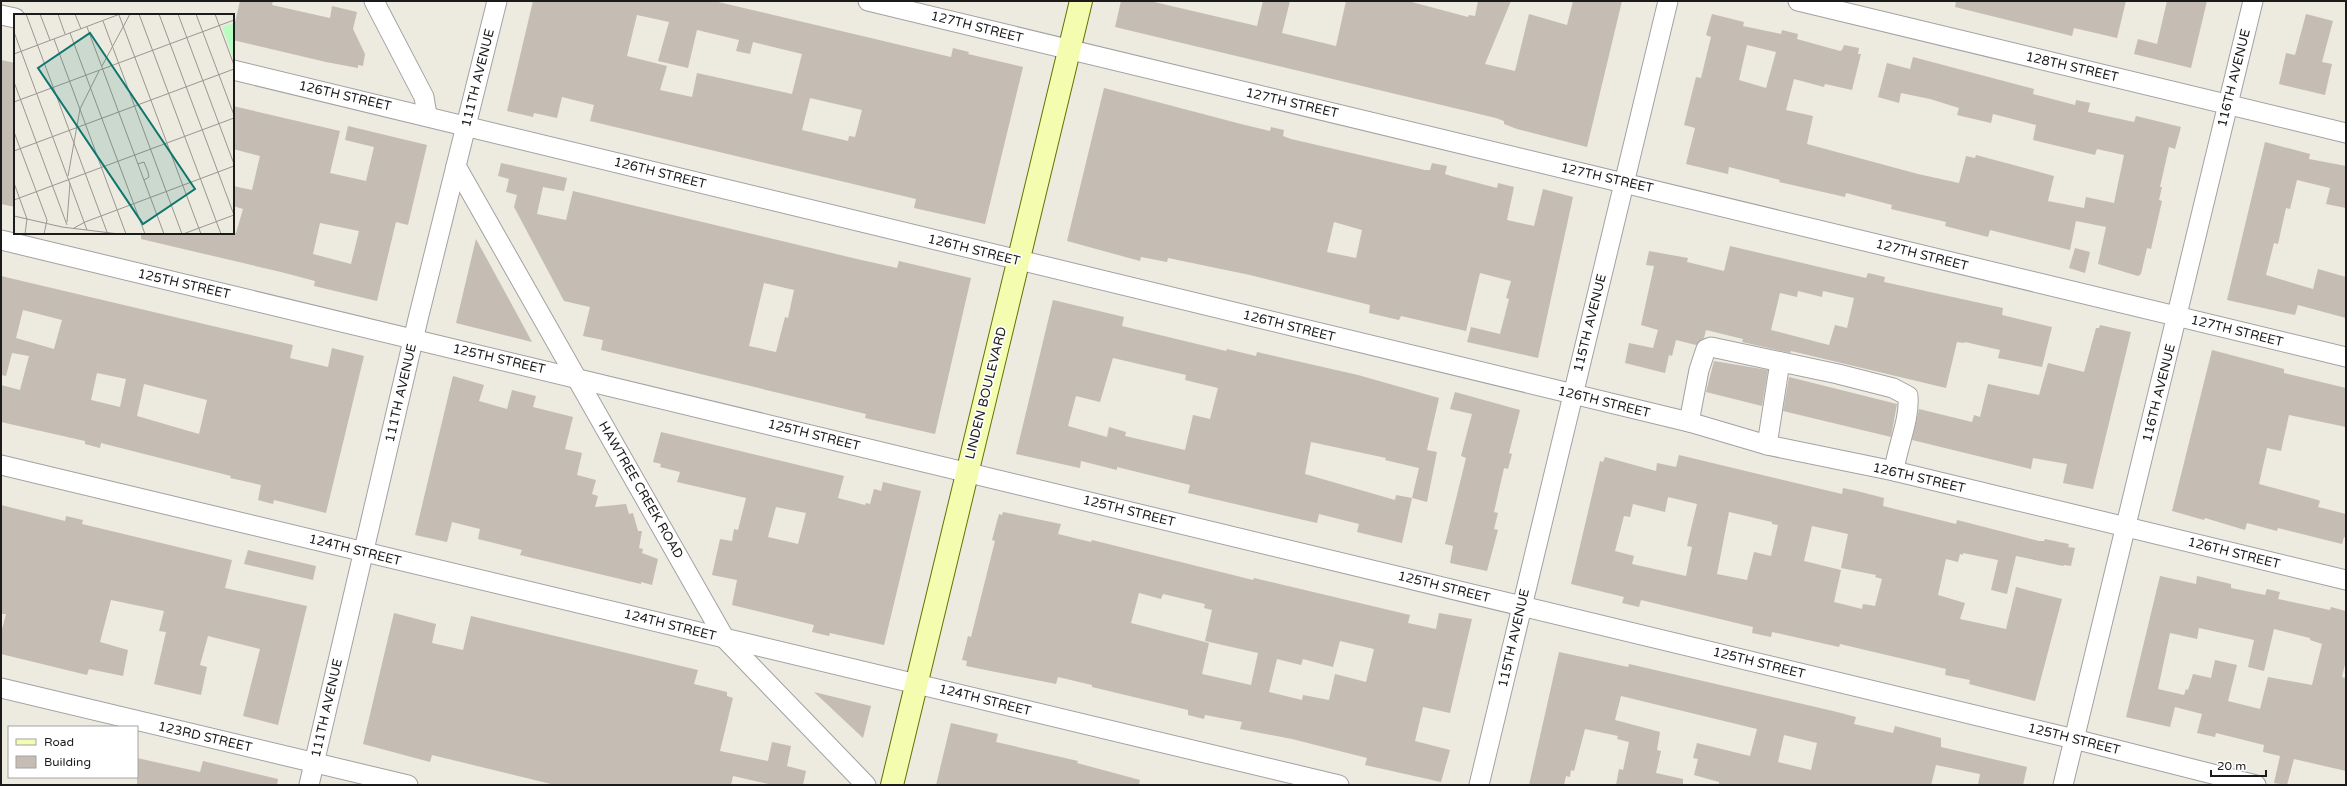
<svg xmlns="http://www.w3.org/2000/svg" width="2347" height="786" font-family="'Varela Round',sans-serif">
<rect width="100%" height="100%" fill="#edeae0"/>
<g fill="#c5bcb3" fill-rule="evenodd">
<path d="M 240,1 L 273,1 L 272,5 L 330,18 L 332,6 L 357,12 L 353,29 L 365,54 L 363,66 L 358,65 L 358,68 L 326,62 L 233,40 L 233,31 Z"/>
<path d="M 533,1 L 714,1 L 951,57 L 953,48 L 969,52 L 968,54 L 1023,67 L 985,224 L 914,208 L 916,199 L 895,194 L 590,121 L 594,105 L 562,97 L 557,118 L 534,113 L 533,117 L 507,111 ZM 637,15 L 669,22 L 658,61 L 688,68 L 697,30 L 739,40 L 736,51 L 750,54 L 753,42 L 802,54 L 792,94 L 697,73 L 692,97 L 660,90 L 667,66 L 627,56 ZM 810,98 L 862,110 L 855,137 L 849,136 L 848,141 L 802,130 Z"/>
<path d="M 1121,1 L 1150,1 L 1257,26 L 1263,1 L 1290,1 L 1282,33 L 1336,46 L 1346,1 L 1408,1 L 1468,17 L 1469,15 L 1475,16 L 1478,1 L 1511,1 L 1485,64 L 1515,71 L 1529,14 L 1567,25 L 1573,1 L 1622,1 L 1587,147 L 1517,129 L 1504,124 L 1504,121 L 1496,118 L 1115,27 Z"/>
<path d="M 1956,1 L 2126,1 L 2117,38 L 2074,28 L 2072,36 L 1955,7 Z"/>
<path d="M 2167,1 L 2207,1 L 2191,68 L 2134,54 L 2138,39 L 2157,44 Z"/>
<path d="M 1712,14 L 1744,22 L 1743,26 L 1781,34 L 1782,30 L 1798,34 L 1797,39 L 1840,51 L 1842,50 L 1844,45 L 1859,48 L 1858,54 L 1861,54 L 1852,90 L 1825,84 L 1824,87 L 1794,79 L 1786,110 L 1813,116 L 1807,144 L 1918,174 L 1959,183 L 1966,156 L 1975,158 L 1976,155 L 2054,176 L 2048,201 L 2084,208 L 2086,197 L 2114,203 L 2124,155 L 2097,149 L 2095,155 L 2033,140 L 2036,125 L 1993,114 L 1991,123 L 1957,115 L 1959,108 L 1930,99 L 1901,93 L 1899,103 L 1878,97 L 1887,63 L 1910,69 L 1913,57 L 2034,89 L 2033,94 L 2075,105 L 2076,100 L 2090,103 L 2088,112 L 2134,122 L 2136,116 L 2181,127 L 2175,149 L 2169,147 L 2160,187 L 2162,187 L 2159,200 L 2162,201 L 2151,249 L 2147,248 L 2141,274 L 2138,276 L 2098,264 L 2106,227 L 2076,221 L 2070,250 L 1990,230 L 1988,237 L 1945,226 L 1946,222 L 1891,209 L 1892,205 L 1846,193 L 1845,197 L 1779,182 L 1780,180 L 1729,167 L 1728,174 L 1686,164 L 1695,128 L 1684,125 L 1696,77 L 1701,78 L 1711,37 L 1706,35 ZM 1747,45 L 1776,52 L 1766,88 L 1739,80 Z"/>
<path d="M 2306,14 L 2333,21 L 2322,62 L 2332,64 L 2325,95 L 2279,84 L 2286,53 L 2295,55 Z"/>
<path d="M 1,60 L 15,63 L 15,207 L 1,204 Z"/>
<path d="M 1104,88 L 1241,124 L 1270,131 L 1271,127 L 1284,130 L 1283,136 L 1291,139 L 1425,170 L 1430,170 L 1432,163 L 1447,166 L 1445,174 L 1451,176 L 1497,188 L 1498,183 L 1514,187 L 1507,220 L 1534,226 L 1543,189 L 1573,197 L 1538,358 L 1467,342 L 1471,327 L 1500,334 L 1509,299 L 1506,298 L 1511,281 L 1480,273 L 1466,331 L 1401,316 L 1399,320 L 1369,313 L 1370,305 L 1250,275 L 1168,258 L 1167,262 L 1141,257 L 1140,261 L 1067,241 ZM 1334,222 L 1362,230 L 1356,258 L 1327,252 Z"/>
<path d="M 233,106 L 340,131 L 330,173 L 366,181 L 374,147 L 345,140 L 348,126 L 427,145 L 408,225 L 396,222 L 377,301 L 314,286 L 315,281 L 281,272 L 141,239 L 141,233 L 236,233 L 243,209 L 233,206 L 233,186 L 252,190 L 260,156 L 233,149 ZM 320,223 L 359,231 L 351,264 L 313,254 Z"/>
<path d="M 2265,142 L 2310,154 L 2309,159 L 2346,166 L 2346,208 L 2326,204 L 2330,188 L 2297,180 L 2290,209 L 2286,208 L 2278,244 L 2274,243 L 2266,275 L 2313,289 L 2318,269 L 2346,277 L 2346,318 L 2298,305 L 2295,315 L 2227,300 Z"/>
<path d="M 501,163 L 567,178 L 564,191 L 543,187 L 537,214 L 566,220 L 573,191 L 857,259 L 897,268 L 899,261 L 971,278 L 935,434 L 865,418 L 866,414 L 601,350 L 603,340 L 583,336 L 590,307 L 564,301 L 514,207 L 517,195 L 506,192 L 509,179 L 498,176 ZM 764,283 L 794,290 L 788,318 L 785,317 L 776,352 L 749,346 Z"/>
<path d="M 476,239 L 511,303 L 532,342 L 456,323 Z"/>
<path d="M 1730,246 L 1866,278 L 1868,273 L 1885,277 L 1884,282 L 2003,308 L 2002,315 L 2052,327 L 2042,367 L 1998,358 L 2000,350 L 1965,342 L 1964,343 L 1957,342 L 1946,388 L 1791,351 L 1790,353 L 1742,342 L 1743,339 L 1706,330 L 1704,338 L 1696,345 L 1676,340 L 1672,356 L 1669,355 L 1665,373 L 1625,363 L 1629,343 L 1653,348 L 1658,330 L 1641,325 L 1654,266 L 1646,265 L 1649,251 L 1688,258 L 1687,262 L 1724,271 ZM 1798,291 L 1822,297 L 1823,291 L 1854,298 L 1847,328 L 1835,325 L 1829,345 L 1771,330 L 1780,293 L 1797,297 Z"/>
<path d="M 2075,248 L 2090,252 L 2085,273 L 2069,268 Z"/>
<path d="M 1,276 L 293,345 L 290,358 L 328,367 L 332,348 L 364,356 L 326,513 L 274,500 L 273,504 L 258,500 L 261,485 L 230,478 L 231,476 L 101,443 L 100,448 L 85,444 L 85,441 L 1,422 L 1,385 L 20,390 L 29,356 L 12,353 L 6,376 L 1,375 ZM 23,310 L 62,320 L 54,349 L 16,338 ZM 97,373 L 126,379 L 120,407 L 91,400 ZM 144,384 L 207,400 L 199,434 L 137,416 Z"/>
<path d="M 1053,300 L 1124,317 L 1122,326 L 1164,336 L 1226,351 L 1227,349 L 1256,356 L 1257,352 L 1358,375 L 1439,398 L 1427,450 L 1437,452 L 1427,502 L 1412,498 L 1419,468 L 1385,460 L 1386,458 L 1311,442 L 1305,474 L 1395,500 L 1396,495 L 1412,498 L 1402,543 L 1357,532 L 1359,524 L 1319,514 L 1317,523 L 1295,518 L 1188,493 L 1190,485 L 1117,467 L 1117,470 L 1081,461 L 1080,468 L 1016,454 ZM 1113,358 L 1186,375 L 1185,380 L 1218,388 L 1210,419 L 1193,415 L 1185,450 L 1125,436 L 1126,432 L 1109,427 L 1107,437 L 1068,426 L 1076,396 L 1100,402 Z"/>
<path d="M 2100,325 L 2131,332 L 2093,489 L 2063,483 L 2067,464 L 2033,458 L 2031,469 L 1912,440 L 1919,409 L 1972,422 L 1974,415 L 1980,417 L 1988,384 L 2039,395 L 2048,363 L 2084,372 L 2096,328 L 2099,328 Z"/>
<path d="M 2212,350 L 2284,369 L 2284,373 L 2346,388 L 2346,427 L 2289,415 L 2281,451 L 2267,448 L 2259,484 L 2318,500 L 2320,501 L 2318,507 L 2346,514 L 2346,537 L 2344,537 L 2342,544 L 2278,528 L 2277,531 L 2247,523 L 2245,530 L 2205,518 L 2204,520 L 2172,511 Z"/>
<path d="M 1714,361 L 1768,370 L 1762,406 L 1706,392 Z"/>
<path d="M 453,376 L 484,385 L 479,401 L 507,409 L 512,390 L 536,396 L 533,407 L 573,417 L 565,449 L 582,453 L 577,475 L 596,480 L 592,494 L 598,496 L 595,507 L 626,504 L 629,514 L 633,513 L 638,531 L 642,531 L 639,548 L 643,549 L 642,553 L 658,559 L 652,585 L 641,582 L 641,584 L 520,555 L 522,550 L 478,539 L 480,529 L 452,522 L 447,542 L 415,535 Z"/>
<path d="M 1789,377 L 1897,404 L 1891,437 L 1783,411 Z"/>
<path d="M 1455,392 L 1520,410 L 1509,453 L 1512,454 L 1508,469 L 1504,468 L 1494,512 L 1498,513 L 1494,529 L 1498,530 L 1487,571 L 1450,563 L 1453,546 L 1445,544 L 1466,458 L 1461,456 L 1472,414 L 1450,409 Z"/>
<path d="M 661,432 L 844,476 L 838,498 L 865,505 L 866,503 L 870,504 L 874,489 L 881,491 L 883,482 L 921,491 L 884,645 L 830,633 L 829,636 L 812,632 L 814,625 L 732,605 L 737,580 L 712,575 L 720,539 L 732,541 L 734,529 L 738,530 L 746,498 L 677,482 L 680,472 L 660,467 L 661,464 L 653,462 ZM 776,507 L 806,513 L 798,544 L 768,537 Z"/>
<path d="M 1679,455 L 1842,494 L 1843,488 L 1857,491 L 1884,498 L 1883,506 L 1956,524 L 1957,520 L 2039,541 L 2044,541 L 2045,539 L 2069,544 L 2068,547 L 2075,548 L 2071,566 L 2064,565 L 2063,566 L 2016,556 L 2007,594 L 1991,590 L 1998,560 L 1963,553 L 1963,555 L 1960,554 L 1958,562 L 1946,559 L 1938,595 L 1965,603 L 1960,619 L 2006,629 L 2016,587 L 2062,599 L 2035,701 L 1969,684 L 1970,680 L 1945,675 L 1946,669 L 1840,644 L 1839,647 L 1772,632 L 1771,637 L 1752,633 L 1753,627 L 1641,600 L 1639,607 L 1622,603 L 1624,597 L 1571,584 L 1600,461 L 1603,462 L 1605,457 L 1656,471 L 1657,463 L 1676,467 ZM 1668,497 L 1697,504 L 1687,546 L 1692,547 L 1686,576 L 1632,564 L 1634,556 L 1615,551 L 1624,516 L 1630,517 L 1633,504 L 1665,512 ZM 1729,512 L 1772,522 L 1772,524 L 1778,525 L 1771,556 L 1754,552 L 1747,580 L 1717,574 ZM 1812,526 L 1848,534 L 1841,568 L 1876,575 L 1875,577 L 1882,579 L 1875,606 L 1863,604 L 1862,609 L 1834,602 L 1841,570 L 1804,561 Z"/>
<path d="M 1,505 L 65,521 L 66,516 L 83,520 L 82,524 L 232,560 L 225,588 L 307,606 L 278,725 L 243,716 L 260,649 L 208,636 L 200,665 L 207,667 L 201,695 L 154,684 L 166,632 L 159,631 L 164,611 L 111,600 L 100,642 L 128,650 L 123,676 L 89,669 L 87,675 L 1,654 L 1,633 L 6,614 L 1,614 Z"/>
<path d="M 1003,512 L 1061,524 L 1058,534 L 1091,542 L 1092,540 L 1253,580 L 1254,578 L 1410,615 L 1408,623 L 1436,629 L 1439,613 L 1472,619 L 1450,713 L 1423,707 L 1415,741 L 1450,750 L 1441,782 L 1365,765 L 1367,758 L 1292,739 L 1240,729 L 1242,722 L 1205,715 L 1204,719 L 1188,715 L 1188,710 L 1092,687 L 1092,685 L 1058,677 L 1056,684 L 966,666 L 967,661 L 962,660 L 968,636 L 971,637 L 995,541 L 992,540 L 999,514 L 1002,515 ZM 1139,593 L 1161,599 L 1163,594 L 1205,604 L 1204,608 L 1212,610 L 1205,641 L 1258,653 L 1251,685 L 1202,674 L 1209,643 L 1131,623 ZM 1340,641 L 1374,649 L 1366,682 L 1335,674 L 1329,700 L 1303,695 L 1302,700 L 1269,692 L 1277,659 L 1301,665 L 1303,659 L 1333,667 Z"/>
<path d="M 248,550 L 316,566 L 313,580 L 244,564 Z"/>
<path d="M 2160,576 L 2196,584 L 2197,576 L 2231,584 L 2231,588 L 2265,595 L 2267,589 L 2280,592 L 2278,599 L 2330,610 L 2331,607 L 2346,611 L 2346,660 L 2342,677 L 2346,678 L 2346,771 L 2294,759 L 2287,785 L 2274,783 L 2280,756 L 2263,752 L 2264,745 L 2216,733 L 2215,737 L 2197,733 L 2202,714 L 2175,707 L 2170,727 L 2126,717 ZM 2199,628 L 2254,640 L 2248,667 L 2264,671 L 2274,629 L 2310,638 L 2310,640 L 2322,644 L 2312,685 L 2268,677 L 2260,709 L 2228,701 L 2237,665 L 2215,660 L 2211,678 L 2193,674 L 2188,690 L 2186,689 L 2184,695 L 2158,689 L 2170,633 L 2197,639 Z"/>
<path d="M 394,613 L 436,624 L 432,643 L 463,650 L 471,616 L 698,670 L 694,684 L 727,692 L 727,696 L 733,698 L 720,751 L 768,761 L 772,742 L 791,746 L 787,766 L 806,771 L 803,785 L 773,785 L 733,776 L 731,785 L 555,785 L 432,755 L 430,762 L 363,744 Z"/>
<path d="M 1559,652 L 1628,667 L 1629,664 L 1833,711 L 1856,717 L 1854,724 L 1893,733 L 1895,726 L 1941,738 L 1941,747 L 2027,767 L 2023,785 L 1978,785 L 1980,774 L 1936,765 L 1931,785 L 1719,785 L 1719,782 L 1694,775 L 1698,759 L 1693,758 L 1697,743 L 1750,756 L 1757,729 L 1621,696 L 1615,720 L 1660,732 L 1657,750 L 1661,751 L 1656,773 L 1683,779 L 1683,785 L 1616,785 L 1619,769 L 1623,770 L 1629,742 L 1617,739 L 1618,736 L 1585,729 L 1574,771 L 1571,770 L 1570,777 L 1566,776 L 1564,785 L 1529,785 ZM 1784,735 L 1817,743 L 1811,770 L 1778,762 Z"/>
<path d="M 814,692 L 871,706 L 863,738 Z"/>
<path d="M 951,723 L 998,734 L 996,742 L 1078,761 L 1077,763 L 1140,780 L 1139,785 L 936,785 Z"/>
<path d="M 137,758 L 200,772 L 203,761 L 278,779 L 277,785 L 137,785 Z"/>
</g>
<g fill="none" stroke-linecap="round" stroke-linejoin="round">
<g stroke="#a2a2a2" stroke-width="21">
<g id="street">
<path d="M 374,1 L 424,97 L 427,115"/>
<path d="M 868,1 L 2346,357"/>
<path d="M 1798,1 L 2346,133"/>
<path d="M 1,15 L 15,18"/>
<path d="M 233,70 L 1689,422 L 1767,445 L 1894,471 L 2346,580"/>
<path d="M 456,166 L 725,639 L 866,785"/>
<path d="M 1,240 L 2074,739 L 2256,785"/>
<path d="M 1689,422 L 1699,370 L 1706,349 L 1711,347 L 1838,374 L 1893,388 L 1908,396 C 1910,420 1897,447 1894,471"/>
<path d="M 1767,445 L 1780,362"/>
<path d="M 1,465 L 1339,785"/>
<path d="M 1,688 L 408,785"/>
<path d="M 309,785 L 418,319 L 497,1"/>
<path d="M 1479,785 L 1668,1"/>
<path d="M 2063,785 L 2253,1"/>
</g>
</g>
<g stroke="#607400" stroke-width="24">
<path id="secondary" d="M 892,785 L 1081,1"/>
</g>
<use href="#street" stroke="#fff" stroke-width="19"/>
<use href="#secondary" stroke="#f3fcaf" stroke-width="22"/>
</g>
<g text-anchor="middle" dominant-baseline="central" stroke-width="3.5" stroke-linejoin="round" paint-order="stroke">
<g font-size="13" fill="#1b1b1b" stroke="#fff">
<text transform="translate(977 27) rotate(14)">127TH STREET</text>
<text transform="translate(2072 67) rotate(13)">128TH STREET</text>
<text transform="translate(478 78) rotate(-76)">111TH AVENUE</text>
<text transform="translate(2234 78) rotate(-76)">116TH AVENUE</text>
<text transform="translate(345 96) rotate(13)">126TH STREET</text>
<text transform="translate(1292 103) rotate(13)">127TH STREET</text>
<text transform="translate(660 173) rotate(14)">126TH STREET</text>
<text transform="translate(1607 178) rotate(13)">127TH STREET</text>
<text transform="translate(974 250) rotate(14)">126TH STREET</text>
<text transform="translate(1922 255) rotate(14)">127TH STREET</text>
<text transform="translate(184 284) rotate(13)">125TH STREET</text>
<text transform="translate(1590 323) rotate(-76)">115TH AVENUE</text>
<text transform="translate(1289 326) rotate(14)">126TH STREET</text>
<text transform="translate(2237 331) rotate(14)">127TH STREET</text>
<text transform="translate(499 359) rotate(13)">125TH STREET</text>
<text transform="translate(401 393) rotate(-77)">111TH AVENUE</text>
<text transform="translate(986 393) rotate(-76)">LINDEN BOULEVARD</text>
<text transform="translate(2159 393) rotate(-76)">116TH AVENUE</text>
<text transform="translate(1604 402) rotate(14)">126TH STREET</text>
<text transform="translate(814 435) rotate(14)">125TH STREET</text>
<text transform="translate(1919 478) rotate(13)">126TH STREET</text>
<text transform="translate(641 490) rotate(60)">HAWTREE CREEK ROAD</text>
<text transform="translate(1129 511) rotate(14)">125TH STREET</text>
<text transform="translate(355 550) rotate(14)">124TH STREET</text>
<text transform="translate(2234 553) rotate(14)">126TH STREET</text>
<text transform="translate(1444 587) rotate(14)">125TH STREET</text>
<text transform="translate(670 625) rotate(14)">124TH STREET</text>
<text transform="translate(1514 638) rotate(-77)">115TH AVENUE</text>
<text transform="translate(1759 663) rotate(14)">125TH STREET</text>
<text transform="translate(985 700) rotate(14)">124TH STREET</text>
<text transform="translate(327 708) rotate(-77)">111TH AVENUE</text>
<text transform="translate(205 737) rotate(13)">123RD STREET</text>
<text transform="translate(2074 739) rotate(14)">125TH STREET</text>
</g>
</g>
<g transform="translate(14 14)">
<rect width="220" height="220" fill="#edeae0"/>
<path d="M 220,9 L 220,46 L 208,13 Z" fill="#b9fcc2"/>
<path fill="none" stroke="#999791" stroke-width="1" d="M 12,0 L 93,218M 26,0 L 36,26M 44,0 L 51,20M 61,0 L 67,15M 125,0 L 207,220M 145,0 L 220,201M 164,0 L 220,150M 182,0 L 220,101M 201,0 L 220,51M 105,1 L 187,220M 89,7 L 168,220M 73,13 L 150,220M 0,18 L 73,216M 56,19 L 131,220M 40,25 L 112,220M 0,40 L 106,0M 88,52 L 116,0M 0,68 L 53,211M 0,88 L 220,6M 0,118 L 33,206 L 30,220M 0,137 L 220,55M 124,150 L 130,148 L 134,158 L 135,163 L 130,166M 54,162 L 66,95 L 85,57M 0,169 L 13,205M 0,186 L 220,104M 0,202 L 48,213 L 105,220M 53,208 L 56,169M 60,214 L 71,208 L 220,152M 11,220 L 13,205M 169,220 L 220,201"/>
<path fill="#0f766e" fill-opacity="0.15" stroke="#0f766e" stroke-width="2" d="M 76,19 L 181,175 L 129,210 L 24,54 Z"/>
<rect width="220" height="220" fill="none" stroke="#1b1b1b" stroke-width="2"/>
</g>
<rect width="2347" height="786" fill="none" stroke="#1b1b1b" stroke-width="4"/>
<rect x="8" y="726" width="130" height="52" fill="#ffffff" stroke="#a4a4a4"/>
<rect x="16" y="739" width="20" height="6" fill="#f3fcaf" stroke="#a4a4a4"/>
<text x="44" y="746" font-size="12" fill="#1b1b1b">Road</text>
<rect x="16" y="756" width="20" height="12" fill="#c5bcb3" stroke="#a4a4a4"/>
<text x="44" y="766" font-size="12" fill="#1b1b1b">Building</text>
<path d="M2211 770v6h55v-6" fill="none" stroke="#1b1b1b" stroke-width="2"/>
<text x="2217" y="770" font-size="12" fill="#1b1b1b" stroke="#ffffff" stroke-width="3" paint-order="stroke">20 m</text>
</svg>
